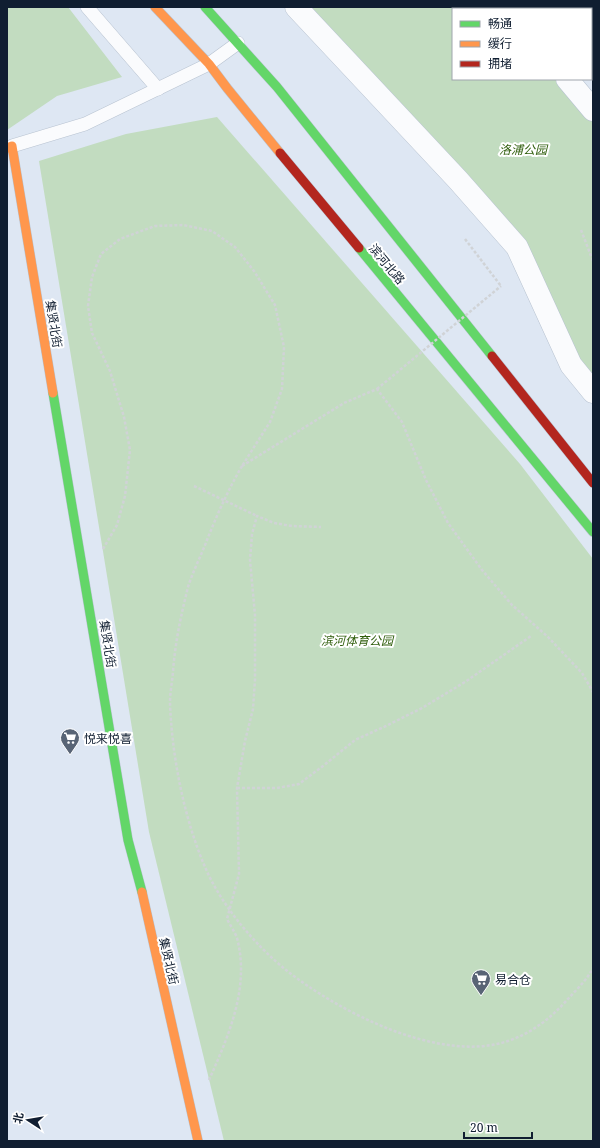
<svg xmlns="http://www.w3.org/2000/svg" width="600" height="1148" font-family="'Noto Serif','Noto Sans SC',serif">
<rect width="100%" height="100%" fill="#dee7f3"/>
<g fill="#c2dcc0">
<path d="M 7,7 L 68,7 L 122,77 L 57,96 L 7,130 Z"/>
<path d="M 296,7 L 507,7 L 509,9 L 453,9 L 453,79 L 567,79 L 593,110 L 593,392 L 517,247 Z"/>
<path d="M 217,117 L 520,464 L 593,559 L 593,1141 L 224,1141 L 149,832 L 39,161 L 126,134 Z"/>
</g>
<path fill="#bcd6f8" d="M 545,7 L 593,7 L 593,64 L 591,62 L 591,9 L 547,9 Z"/>
<g fill="none" stroke-linecap="round" stroke-linejoin="round">
<g stroke="#b8c3d1" stroke-width="14">
<g id="lane">
<path d="M 87,7 L 158,89"/>
<path d="M 12,146 L 85,124 L 209,64 L 238,43"/>
</g>
</g>
<g stroke="#b8c3d1" stroke-width="23">
<g id="street">
<path d="M 296,7 L 458,180 L 517,247 L 571,365 L 593,392"/>
<path d="M 507,7 L 509,9"/>
<path d="M 567,79 L 593,110"/>
</g>
</g>
<g stroke="#b8c3d1" stroke-width="10">
<g id="fast">
<path d="M 205,7 L 277,87 L 492,356"/>
<path d="M 359,248 L 593,532"/>
<path d="M 53,393 L 128,840 L 142,892"/>
</g>
</g>
<g stroke="#b8c3d1" stroke-width="10">
<g id="slow">
<path d="M 155,7 L 209,64 L 227,88 L 280,153"/>
<path d="M 7,148 L 12,146 L 53,393"/>
<path d="M 142,892 L 198,1141"/>
</g>
</g>
<g stroke="#b8c3d1" stroke-width="10">
<g id="jam">
<path d="M 280,153 L 359,248"/>
<path d="M 492,356 L 593,483"/>
</g>
</g>
<g stroke="#d0d3d6" stroke-width="2.5" stroke-dasharray="3 2" stroke-linecap="butt">
<path d="M 581,230 L 593,261"/>
<path d="M 465,239 L 501,286"/>
<path d="M 242,466 L 344,403 L 377,389 L 402,422 L 426,480 L 448,523 L 482,570 L 512,605 L 548,637 L 582,673 L 593,692"/>
<path d="M 194,486 L 257,516"/>
<path d="M 103,549 L 117,525 L 125,496 L 130,450 L 124,417 L 110,371 L 92,333 L 88,306 L 92,277 L 101,254 L 120,239 L 155,226 L 183,225 L 212,231 L 235,247 L 254,271 L 275,305 L 284,347 L 282,389 L 270,422 L 242,466"/>
<path d="M 237,788 L 277,788 L 299,784 L 323,766 L 355,740 L 386,726 L 422,708 L 465,682 L 531,636"/>
<path d="M 209,1080 C 229,1035 250,987 237,938 C 235,932 230,925 227,919 L 239,874 L 237,788 L 245,741 L 253,709 L 255,680 L 255,615 L 250,560 L 252,534 L 257,516 L 274,523 L 292,526 L 321,527"/>
</g>
<use href="#lane" stroke="#fafbfd" stroke-width="13"/>
<use href="#street" stroke="#fafbfd" stroke-width="22"/>
<use href="#fast" stroke="#63d668" stroke-width="9"/>
<use href="#slow" stroke="#ff974d" stroke-width="9"/>
<use href="#jam" stroke="#b3261e" stroke-width="9"/>
<g stroke="#d0d3d6" stroke-width="2.5" stroke-dasharray="3 2" stroke-linecap="butt">
<path d="M 377,389 L 501,286"/>
<path d="M 242,466 C 228,490 217,515 207,540 C 201,556 193,571 188,587 C 181,615 175,643 173,672 C 172,682 170,693 170,703 C 172,757 184,818 205,867 C 221,905 255,945 286,970 C 339,1012 440,1064 508,1041 C 532,1033 551,1018 567,1000 C 576,990 587,980 593,968"/>
</g>
</g>
<defs>
<g id="supermarket-pin" transform="scale(1)"><path d="M0 17L-7.5 6A9.5 9.5 0 1 1 7.5 6Z" fill="#586475" stroke="#fff"/><path d="M-6-5.5h2.5l.6 2H6L4.5 2H-2.5L-4.4-4H-6ZM-1.5 3.2a1.3 1.3 0 1 0 .1 0ZM3 3.2a1.3 1.3 0 1 0 .1 0Z" fill="#fff"/></g>
</defs>
<g fill-rule="evenodd">
<use href="#supermarket-pin" x="70" y="738"/>
<use href="#supermarket-pin" x="481" y="979"/>
</g>
<g text-anchor="middle" dominant-baseline="central" stroke-width="4" stroke-linejoin="round" paint-order="stroke">
<g font-size="12" font-style="italic" fill="#315f0e" stroke="#fff">
<text x="523" y="149">洛浦公园</text>
<text x="357" y="640">滨河体育公园</text>
</g>
<g font-size="12" fill="#101e31" stroke="#fff">
<text transform="translate(387 264) rotate(50)">滨河北路</text>
<text transform="translate(54 324) rotate(81)">集贤北街</text>
<text transform="translate(108 644) rotate(81)">集贤北街</text>
<text transform="translate(169 961) rotate(77)">集贤北街</text>
</g>
<g font-size="12" fill="#101e31" stroke="#fff" text-anchor="start">
<text x="84" y="738">悦来悦喜</text>
<text x="495" y="979">易合仓</text>
</g>
</g>
<rect width="600" height="1148" fill="none" stroke="#101e31" stroke-width="16"/>
<rect x="452" y="8" width="140" height="72" fill="#ffffff" stroke="#9fa5ad"/>
<rect x="460" y="21" width="20" height="6" fill="#63d668" stroke="#9fa5ad"/>
<text x="488" y="28" font-size="12" fill="#101e31">畅通</text>
<rect x="460" y="41" width="20" height="6" fill="#ff974d" stroke="#9fa5ad"/>
<text x="488" y="48" font-size="12" fill="#101e31">缓行</text>
<rect x="460" y="61" width="20" height="6" fill="#b3261e" stroke="#9fa5ad"/>
<text x="488" y="68" font-size="12" fill="#101e31">拥堵</text>
<g transform="translate(28 1120) rotate(282)" stroke="#ffffff" stroke-width="3" paint-order="stroke">
<path d="M0-3L7 15L0 10L-7 15Z" fill="#101e31"/>
<text y="-6" font-size="11" font-weight="bold" text-anchor="middle" fill="#101e31">北</text>
</g>
<path d="M464 1132v6h68v-6" fill="none" stroke="#101e31" stroke-width="2"/>
<text x="470" y="1132" font-size="12" fill="#101e31" stroke="#ffffff" stroke-width="3" paint-order="stroke">20 m</text>
</svg>
